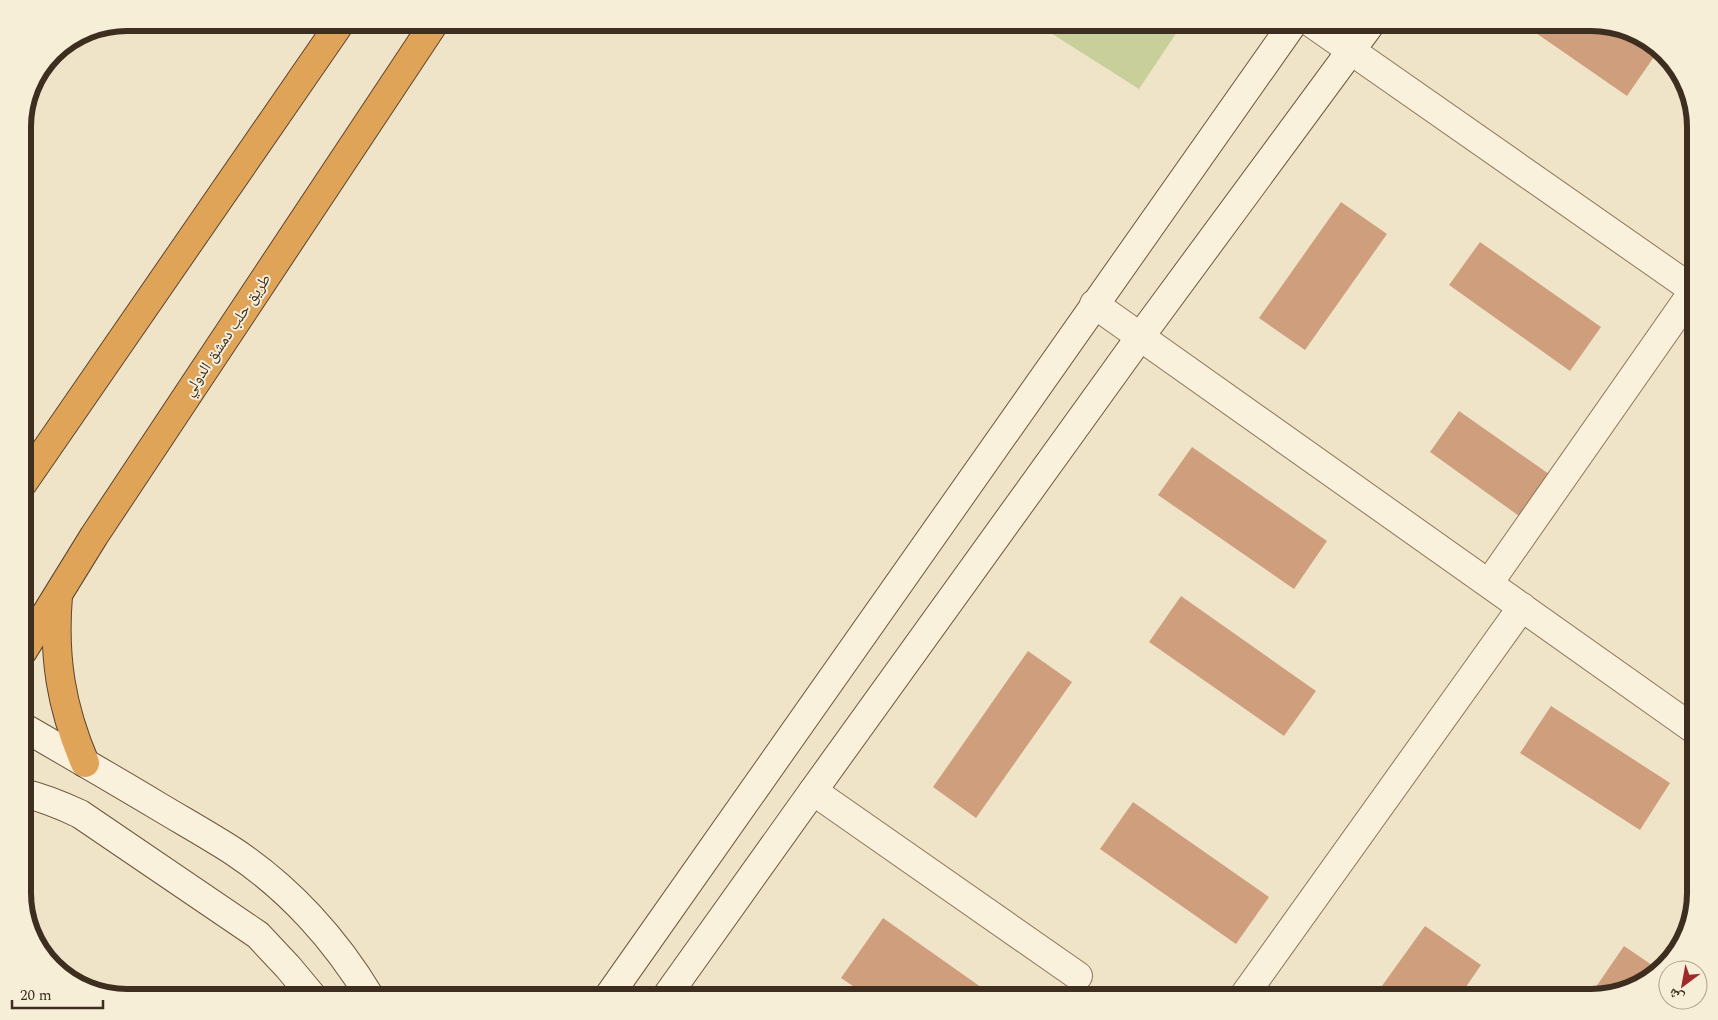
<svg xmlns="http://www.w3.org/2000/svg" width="1718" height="1020" font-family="Spectral,'Noto Naskh Arabic',serif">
<rect width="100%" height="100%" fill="#f0e4c8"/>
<path fill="#c9cf9b" d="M 1035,23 L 1183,23 L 1139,89 Z"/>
<g fill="#cf9f7d">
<path d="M 1520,22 L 1591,22 L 1643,37 L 1658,51 L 1627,96 Z"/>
<path d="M 1341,202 L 1387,234 L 1305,350 L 1259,318 Z"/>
<path d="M 1480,242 L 1601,327 L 1570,371 L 1449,285 Z"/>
<path d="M 1459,411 L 1549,474 L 1519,516 L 1430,452 Z"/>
<path d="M 1695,432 L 1695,454 L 1685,446 Z"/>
<path d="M 1192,447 L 1327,541 L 1294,589 L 1158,495 Z"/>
<path d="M 1181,596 L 1316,691 L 1284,736 L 1149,642 Z"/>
<path d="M 1695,616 L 1695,637 L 1686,630 Z"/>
<path d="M 1028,651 L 1072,682 L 976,818 L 933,787 Z"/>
<path d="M 1551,706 L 1670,783 L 1640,830 L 1520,753 Z"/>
<path d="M 1133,802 L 1269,897 L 1236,944 L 1100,849 Z"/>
<path d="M 883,918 L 995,997 L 869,997 L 841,978 Z"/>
<path d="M 1425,926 L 1481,965 L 1459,997 L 1374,997 Z"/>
<path d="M 1624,946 L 1658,969 L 1643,983 L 1589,997 Z"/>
</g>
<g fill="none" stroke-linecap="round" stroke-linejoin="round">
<g stroke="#8d765c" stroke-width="30">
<g id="street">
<path d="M 1310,22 L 1695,291"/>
<path d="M 1094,304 L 1695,730"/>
<path d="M 1489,583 L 1694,290"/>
<path d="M 813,791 L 1078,976"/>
<path d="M 1243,997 L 1522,607"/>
</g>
</g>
<g stroke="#6f573f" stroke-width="30">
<g id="secondary">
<path d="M 23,727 C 68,753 113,779 158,806 C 183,821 208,835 233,851 C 289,888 336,940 370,997"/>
<path d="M 23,793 C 44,798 61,805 80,814 L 258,935 L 288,967 L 313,997"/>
<path d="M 608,997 L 1294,22"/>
<path d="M 666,997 L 813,791 L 1140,337 L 1372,22"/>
</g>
</g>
<g stroke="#5b4430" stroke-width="30">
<g id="highway">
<path d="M 23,483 L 341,22"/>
<path d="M 58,596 C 53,657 61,707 85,763"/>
<path d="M 23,651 L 94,536 L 435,22"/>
</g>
</g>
<use href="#street" stroke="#faf1dc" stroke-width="28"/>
<use href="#secondary" stroke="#faf1dc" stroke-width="28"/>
<use href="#highway" stroke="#e0a458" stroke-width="28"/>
</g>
<g text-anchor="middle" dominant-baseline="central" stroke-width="4" stroke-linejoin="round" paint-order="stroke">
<g font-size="16" fill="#3d2e20" stroke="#f7eed8">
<text transform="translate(227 335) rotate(-56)">طريق حلب دمشق الدولي</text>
</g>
</g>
<path d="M0 0H1718V1020H0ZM127 31H1591A96 96 0 0 1 1687 127V893A96 96 0 0 1 1591 989H127A96 96 0 0 1 31 893V127A96 96 0 0 1 127 31Z" fill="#f7eed8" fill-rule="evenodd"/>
<path fill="none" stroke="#3d2e20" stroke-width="6" d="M127 31H1591A96 96 0 0 1 1687 127V893A96 96 0 0 1 1591 989H127A96 96 0 0 1 31 893V127A96 96 0 0 1 127 31Z"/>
<g transform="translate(1683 985) rotate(212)"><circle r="24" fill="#f7eed8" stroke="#ada18e"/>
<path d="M0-4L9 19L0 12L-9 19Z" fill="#9e2a2b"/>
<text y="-8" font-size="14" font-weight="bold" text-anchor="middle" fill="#3d2e20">ش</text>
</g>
<path d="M12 1000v8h91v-8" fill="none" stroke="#3d2e20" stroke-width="2.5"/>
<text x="20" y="1000" font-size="15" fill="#3d2e20" stroke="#f7eed8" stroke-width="4" paint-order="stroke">20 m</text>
</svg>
